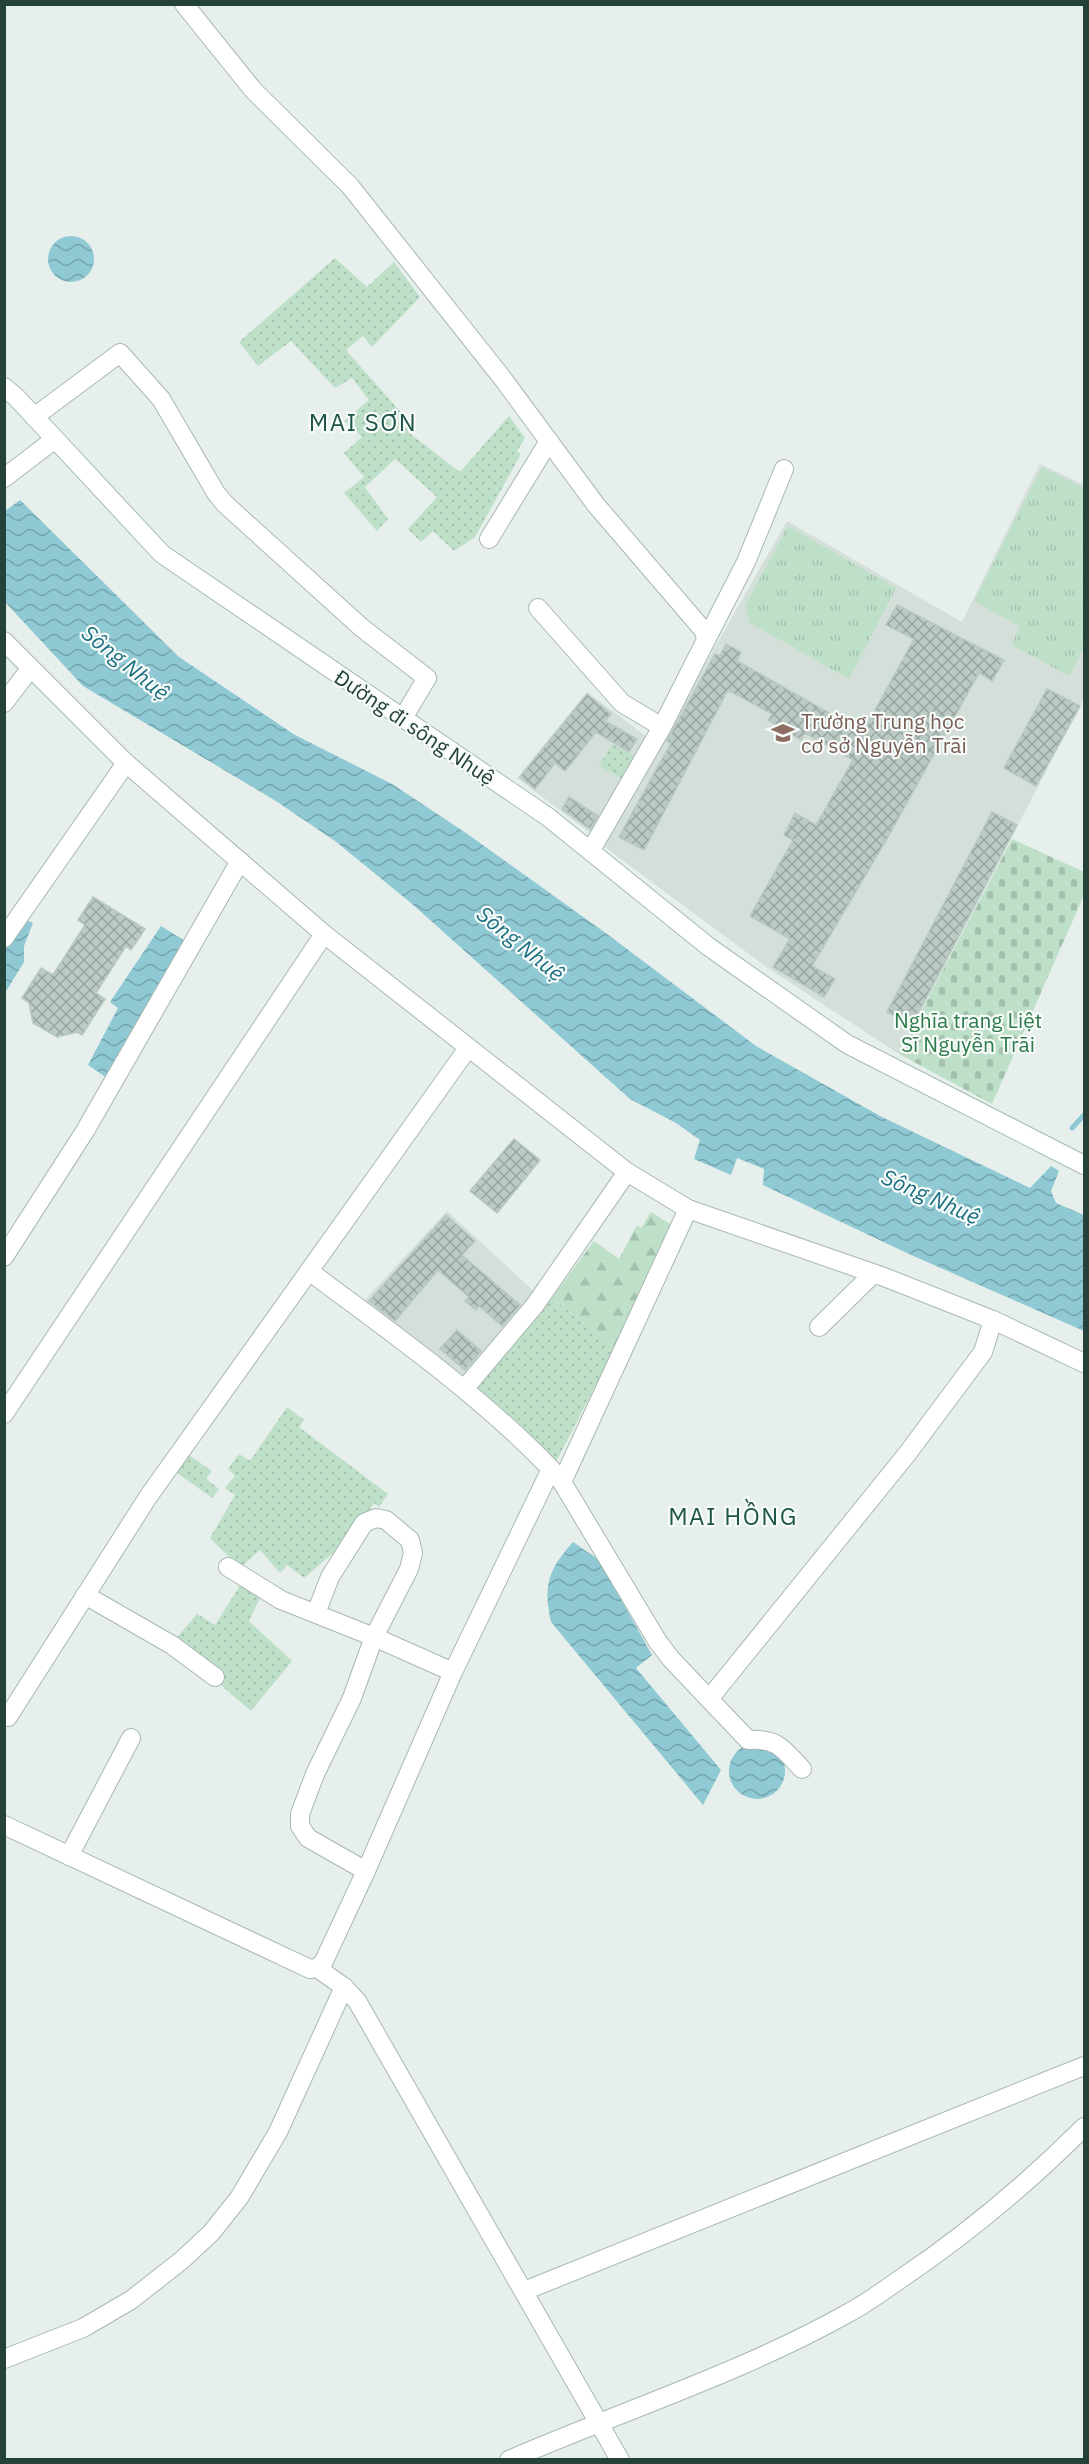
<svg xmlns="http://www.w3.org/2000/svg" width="1089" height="2464" font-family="'IBM Plex Sans',sans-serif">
<defs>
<pattern id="grass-tufts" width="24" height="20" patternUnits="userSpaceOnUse" patternTransform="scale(1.5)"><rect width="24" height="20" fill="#bfe0c8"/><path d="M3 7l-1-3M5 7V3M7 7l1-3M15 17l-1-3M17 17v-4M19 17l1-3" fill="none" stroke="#a4c1ad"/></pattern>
<pattern id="forest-firs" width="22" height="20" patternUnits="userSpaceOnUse" patternTransform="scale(1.5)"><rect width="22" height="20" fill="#bfe0c8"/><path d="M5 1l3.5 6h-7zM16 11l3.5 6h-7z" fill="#a4c1ad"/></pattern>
<pattern id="cemetery-stones" width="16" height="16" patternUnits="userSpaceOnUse" patternTransform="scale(1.5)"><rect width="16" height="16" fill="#bfe0c8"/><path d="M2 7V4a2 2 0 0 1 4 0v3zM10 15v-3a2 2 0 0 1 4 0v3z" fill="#a4c1ad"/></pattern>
<pattern id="garden-dots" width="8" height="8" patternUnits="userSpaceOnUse" patternTransform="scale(1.5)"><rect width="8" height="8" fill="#bfe0c8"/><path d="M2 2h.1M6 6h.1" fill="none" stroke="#a4c1ad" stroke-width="1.8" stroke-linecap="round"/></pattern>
<pattern id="water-waves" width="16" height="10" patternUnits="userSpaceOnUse" patternTransform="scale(1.5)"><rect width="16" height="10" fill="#8ec9d4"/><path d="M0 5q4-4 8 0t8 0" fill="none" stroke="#74a5ad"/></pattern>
<pattern id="building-cross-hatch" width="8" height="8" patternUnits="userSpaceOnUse" patternTransform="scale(1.5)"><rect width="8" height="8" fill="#bbcac4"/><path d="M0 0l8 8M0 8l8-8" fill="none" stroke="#98a6a0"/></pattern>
</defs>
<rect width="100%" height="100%" fill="#e6efeb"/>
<g fill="#d4dfda">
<path d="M 1040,464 L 1084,485 L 1084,698 L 899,1054 L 769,969 L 602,845 L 787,521 L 962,622 Z"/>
<path d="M 587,692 L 647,737 L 593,835 L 517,778 Z"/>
<path d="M 447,1211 L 536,1293 L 464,1383 L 362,1303 Z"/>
</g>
<g fill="url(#grass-tufts)">
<path d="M 1042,467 L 1084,488 L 1084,647 L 1070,676 L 1011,645 L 1020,627 L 974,601 Z"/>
<path d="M 788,526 L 896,588 L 849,679 L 750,623 L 745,606 Z"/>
</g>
<path fill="url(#forest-firs)" d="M 651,1212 L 675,1227 L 615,1348 L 552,1298 L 594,1241 L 619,1259 L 637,1225 L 641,1228 Z"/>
<path fill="url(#cemetery-stones)" d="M 1012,839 L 1084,872 L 1084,895 L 992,1104 L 899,1054 Z"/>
<g fill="url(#garden-dots)">
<path d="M 335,258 L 367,287 L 394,262 L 420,297 L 372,347 L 363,336 L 346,350 L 412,425 L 408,432 L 460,472 L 509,416 L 525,438 L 517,451 L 521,454 L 475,537 L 454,551 L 433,531 L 421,542 L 408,529 L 437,497 L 395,459 L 365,487 L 388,519 L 377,531 L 344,493 L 364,477 L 344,453 L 362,437 L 344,421 L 369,400 L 352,378 L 335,388 L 291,341 L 258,366 L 239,342 Z"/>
<path d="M 612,744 L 634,756 L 621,778 L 599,766 Z"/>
<path d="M 552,1298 L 615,1348 L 555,1464 L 473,1389 Z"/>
<path d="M 287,1407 L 304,1420 L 299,1427 L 388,1494 L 379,1507 L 374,1503 L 347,1541 L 304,1578 L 287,1565 L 280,1573 L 260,1550 L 240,1568 L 210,1538 L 235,1495 L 225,1488 L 235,1476 L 228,1469 L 239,1454 L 250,1461 Z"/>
<path d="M 186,1453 L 212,1471 L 206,1479 L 219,1489 L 212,1498 L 173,1470 Z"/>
<path d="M 241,1584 L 262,1594 L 249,1621 L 292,1661 L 251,1711 L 172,1643 L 197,1614 L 215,1625 Z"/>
</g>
<g fill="url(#water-waves)">
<circle cx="71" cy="259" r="23"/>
<path d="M 20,500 L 179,657 L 295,735 L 392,784 L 466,833 L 607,934 L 756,1046 L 880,1116 L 1030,1188 L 1051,1166 L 1059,1171 L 1051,1191 L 1056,1203 L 1084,1215 L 1084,1331 L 909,1254 L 763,1185 L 764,1169 L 737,1158 L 731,1175 L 694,1159 L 700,1140 L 676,1123 L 630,1099 L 411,903 L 335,841 L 276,801 L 83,686 L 5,602 L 5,511 Z"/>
<path d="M 21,918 L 33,923 L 24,946 L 24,962 L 5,993 L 5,943 Z"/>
<path d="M 161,926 L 185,941 L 107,1078 L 88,1065 L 118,1008 L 110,1002 Z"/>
<path d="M 573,1542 L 599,1560 L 652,1655 L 636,1668 L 721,1770 L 703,1805 L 551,1622 C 543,1586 548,1570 573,1542 Z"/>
<circle cx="757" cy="1771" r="28"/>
</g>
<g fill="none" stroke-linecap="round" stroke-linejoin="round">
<path stroke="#8ec9d4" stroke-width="5" d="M 1072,1128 L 1084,1115"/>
</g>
<g fill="url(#building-cross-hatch)" stroke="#b8c9c2" stroke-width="1.5">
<path d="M 897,605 L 1004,660 L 992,681 L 979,673 L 888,837 L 812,966 L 835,979 L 824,997 L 773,967 L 790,939 L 750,916 L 793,840 L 784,835 L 795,813 L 816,825 L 853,760 L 805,733 L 801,740 L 768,720 L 772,714 L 728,690 L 644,850 L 619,837 L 671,743 L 667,741 L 679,719 L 715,654 L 720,656 L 726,644 L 741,652 L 737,661 L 863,732 L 914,639 L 886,625 Z"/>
<path d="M 1047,689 L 1080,706 L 1036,786 L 1004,768 Z"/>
<path d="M 587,694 L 611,714 L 605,721 L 637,739 L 629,752 L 596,732 L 565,771 L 555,763 L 535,789 L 520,777 Z"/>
<path d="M 569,797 L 598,816 L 590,829 L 562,809 Z"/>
<path d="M 992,812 L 1017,825 L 912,1025 L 887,1012 Z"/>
<path d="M 93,897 L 145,929 L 131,950 L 126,946 L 96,993 L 105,999 L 82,1035 L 77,1032 L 57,1037 L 33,1023 L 29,1003 L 22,998 L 41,968 L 53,975 L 85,925 L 78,920 Z"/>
<path d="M 514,1139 L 540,1160 L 497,1213 L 470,1191 Z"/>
<path d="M 446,1215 L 475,1241 L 462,1255 L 520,1305 L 502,1326 L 479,1306 L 476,1310 L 465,1301 L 469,1297 L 438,1270 L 395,1321 L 369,1301 Z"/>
<path d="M 457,1330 L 481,1351 L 465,1370 L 440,1349 Z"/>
</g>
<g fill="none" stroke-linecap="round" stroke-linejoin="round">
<g stroke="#a8b8b2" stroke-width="20">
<g id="street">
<path d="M 184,4 L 254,91 L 350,186 L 503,379 L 596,505 L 704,631 L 706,640 L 662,727 L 591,850"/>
<path d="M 34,417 L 120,353 L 161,399 L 216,493 L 225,504 L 362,628 L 427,678 L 403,718"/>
<path d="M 4,478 L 55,439"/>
<path d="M 489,539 L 549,441"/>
<path d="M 538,608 L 622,703 L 662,727"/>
<path d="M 706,640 L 746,562 L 784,469"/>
<path d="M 4,641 L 126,763 L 324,934 L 627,1172 L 688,1209 L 884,1277 L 993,1320 L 1084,1363"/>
<path d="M 4,703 L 30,669"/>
<path d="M 4,938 L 126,763"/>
<path d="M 4,1257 L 85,1131 L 240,861"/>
<path d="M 309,1271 C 393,1334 478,1393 551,1469"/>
<path d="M 819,1327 L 873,1274"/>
<path d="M 465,1388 L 535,1305 L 627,1172"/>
<path d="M 4,1414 L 324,934"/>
<path d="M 562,1482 L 658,1642 L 671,1659 L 748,1740 C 778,1738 783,1749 802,1769"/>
<path d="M 228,1567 L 281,1600 L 374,1637 L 453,1672"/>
<path d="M 85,1595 L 172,1645 L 215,1677"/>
<path d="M 316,1613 L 330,1577 L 364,1523 L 376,1518 L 386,1520 L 410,1540 L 413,1553 L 409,1569 L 374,1637 L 352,1698 L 315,1774 L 300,1814 L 300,1826 L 308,1838 L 366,1871"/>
<path d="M 709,1699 L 907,1454 L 983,1352 L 993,1320"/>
<path d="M 4,1716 L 8,1717 L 148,1497 L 468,1048"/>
<path d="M 4,1825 L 310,1969 L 317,1968 L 323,1963 L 366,1871 L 453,1672 L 551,1469 L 562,1482 L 688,1209"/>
<path d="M 69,1856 L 131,1738"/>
<path d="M 317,1968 L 344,1987 L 357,2001 L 620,2460"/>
<path d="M 524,2291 L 1084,2066"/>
<path d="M 4,2359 L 83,2328 L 131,2300 L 182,2260 L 211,2233 L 239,2198 L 278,2132 L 344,1987"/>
<path d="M 509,2460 C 622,2411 744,2372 850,2312 C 867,2303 883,2291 899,2280 C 966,2235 1027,2184 1084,2127"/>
</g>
</g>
<g stroke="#a4bbb3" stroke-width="20">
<path id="secondary" d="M 4,387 L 16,397 L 162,554 L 548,817 L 709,947 L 847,1044 L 1084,1165"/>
</g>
<use href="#street" stroke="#fff" stroke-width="18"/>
<use href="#secondary" stroke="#fff" stroke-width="18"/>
</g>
<defs>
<g id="school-bare" transform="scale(1.8)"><path d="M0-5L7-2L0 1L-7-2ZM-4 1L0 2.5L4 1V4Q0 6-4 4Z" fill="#8d6e63" stroke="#f7fbf9" stroke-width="2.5" paint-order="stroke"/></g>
</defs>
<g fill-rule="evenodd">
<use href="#school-bare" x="783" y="733"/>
</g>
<g text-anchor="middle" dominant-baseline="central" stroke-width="4.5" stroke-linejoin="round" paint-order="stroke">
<g font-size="21" fill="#785e54" stroke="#f7fbf9" text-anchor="start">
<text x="801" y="721">Trường Trung học<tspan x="801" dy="24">cơ sở Nguyễn Trãi</tspan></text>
</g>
<g font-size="21" fill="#24423a" stroke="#f7fbf9">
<text transform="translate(415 727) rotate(34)">Đường đi sông Nhuệ</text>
</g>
<g font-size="21" fill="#2d7a4b" stroke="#f7fbf9">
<text x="968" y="1020">Nghĩa trang Liệt<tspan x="968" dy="24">Sĩ Nguyễn Trãi</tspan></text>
</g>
<g font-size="22" font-style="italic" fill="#1c6f80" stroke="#f7fbf9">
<text transform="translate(126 662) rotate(39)">Sông Nhuệ</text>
<text transform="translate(521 943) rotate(39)">Sông Nhuệ</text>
<text transform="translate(931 1196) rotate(24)">Sông Nhuệ</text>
</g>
<g font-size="24" letter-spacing="1.5" fill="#1f5548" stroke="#f7fbf9">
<text x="363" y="422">MAI SƠN</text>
<text x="733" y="1516">MAI HỒNG</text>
</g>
</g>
<rect width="1089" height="2464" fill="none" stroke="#24423a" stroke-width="12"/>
</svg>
